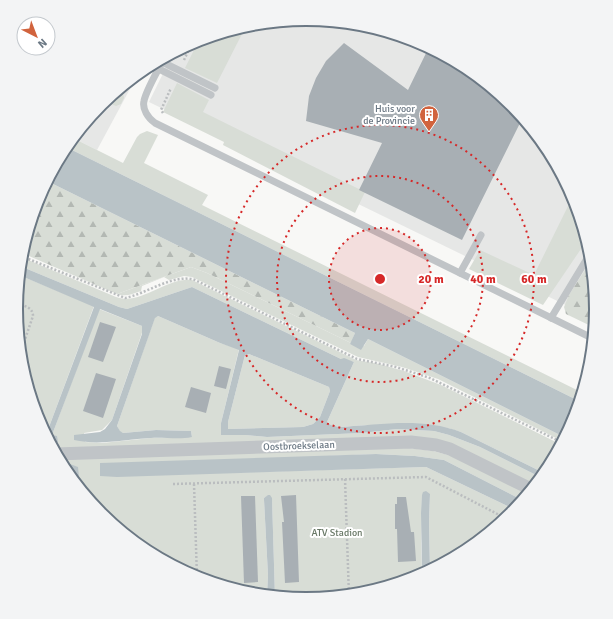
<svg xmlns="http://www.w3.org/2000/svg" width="613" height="619" font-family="Signika,sans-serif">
<defs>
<pattern id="forest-firs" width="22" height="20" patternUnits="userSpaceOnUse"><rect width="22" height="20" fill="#d8ddd6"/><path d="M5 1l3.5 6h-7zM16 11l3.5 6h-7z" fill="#b3b8b3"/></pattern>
</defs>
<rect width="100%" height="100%" fill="#f8f8f6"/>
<g fill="#e6e7e6">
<path d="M 307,19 L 363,25 L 418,41 L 468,68 L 512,104 L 548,148 L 575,199 L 591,253 L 595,286 L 580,312 L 149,102 L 173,53 L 196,41 L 250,25 Z"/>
<path d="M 138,74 L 97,150 L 73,138 L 101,104 Z"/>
</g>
<g fill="#d8ddd6">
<path d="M 246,26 L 217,83 L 185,68 L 199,40 Z"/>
<path d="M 177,83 L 209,100 L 203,112 L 365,192 L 355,213 L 223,145 L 224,142 L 163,112 Z"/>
<path d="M 118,90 L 123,93 L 124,98 L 121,104 L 116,106 L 104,101 Z"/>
<path d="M 147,131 L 158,135 L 144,163 L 208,195 L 202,205 L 583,393 L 581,402 L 66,147 L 73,138 L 123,163 L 137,137 L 140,134 Z"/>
<path d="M 573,196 L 587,240 L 543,305 L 469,269 L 480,250 L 534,275 Z"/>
<path d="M 21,257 L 116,297 C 141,306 166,277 192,280 L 356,360 L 379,364 L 404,371 L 441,385 L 562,445 L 546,474 L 461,432 L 448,428 L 367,425 L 339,427 L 331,425 L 327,422 L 354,362 L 341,359 L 192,287 L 127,309 L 119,307 L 20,266 Z"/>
<path d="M 191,267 L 207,273 L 351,343 L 350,344 L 364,346 L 368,339 L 566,438 L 564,442 L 438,379 L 402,367 L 358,357 L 192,277 L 184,276 L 169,280 L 164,277 L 142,286 L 141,291 C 132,294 126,297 117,294 Z"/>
<path d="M 19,275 L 94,306 L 46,435 L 38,420 L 22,366 L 16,309 Z"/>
<path d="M 99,309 L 142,326 L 143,330 L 112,420 L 102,430 L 84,433 L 85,442 L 102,443 L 151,438 L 192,437 L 191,431 L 156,430 L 123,433 L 120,432 L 117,426 L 155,317 L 158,316 L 220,343 L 239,349 L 221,423 L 221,435 L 245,435 L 267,437 L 362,433 L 397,429 L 434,431 L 449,435 L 480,447 L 542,478 L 536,486 L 461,449 L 401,447 L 433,451 L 452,456 L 529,494 L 524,501 L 444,460 L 415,456 L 376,454 L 329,456 L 223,473 L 426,467 L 516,510 L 512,515 L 468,551 L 430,571 L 429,522 L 430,494 L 422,495 L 421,543 L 422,576 L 363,594 L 306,600 L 275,597 L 272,499 L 269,495 L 264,498 L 264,500 L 268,575 L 267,596 L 250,594 L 195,578 L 145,551 L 101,515 L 65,471 L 50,443 L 58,441 L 52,435 Z"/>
<path d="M 249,354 L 329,387 L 330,391 L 320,417 L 313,424 L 303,427 L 228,429 L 228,422 L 245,355 Z"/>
</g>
<g fill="url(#forest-firs)">
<path d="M 47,181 L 355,333 L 351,343 L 207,273 L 191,267 L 117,294 L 22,253 L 38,198 Z"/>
<path d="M 592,259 L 597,310 L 595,328 L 566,314 L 564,307 L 569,295 Z"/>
</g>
<g fill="#b9c3c7" fill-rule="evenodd">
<path d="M 66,147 L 581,402 L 575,421 L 566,438 L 368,339 L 361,350 L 350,344 L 355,333 L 47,181 Z"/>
<path d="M 20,266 L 119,307 L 127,309 L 192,287 L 341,359 L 344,358 L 354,362 L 327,422 L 331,425 L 339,427 C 382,425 420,417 461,432 L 546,474 L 542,478 L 480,447 L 449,435 L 434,431 L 397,429 L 362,433 L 267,437 L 245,435 L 221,435 L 221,423 L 239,350 L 220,343 L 158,316 L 155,318 L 117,426 L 120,431 L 123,433 L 156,430 L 191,431 L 192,437 C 179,440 164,437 151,438 C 125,439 100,446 74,440 L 74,435 L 100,432 L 105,429 L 112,420 L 142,334 L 142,326 L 100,309 L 52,435 L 57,436 L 58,442 L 50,443 L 46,435 L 94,307 L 19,275 ZM 249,354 L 329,387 L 330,391 L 320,417 L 313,424 L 303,427 L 228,429 L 228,422 L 245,355 Z"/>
<path d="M 376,454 L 415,456 L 444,460 L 524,501 L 516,510 L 426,467 L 117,477 L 100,476 L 100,463 Z"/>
<path d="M 61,464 L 70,464 L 78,467 L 79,477 L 70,477 Z"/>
<path d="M 426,491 L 430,494 L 429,522 L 430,571 L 422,576 L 421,513 L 422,495 L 423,492 Z"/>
<path d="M 268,495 L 270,495 L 272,498 L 275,597 L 267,596 L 268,575 L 264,500 L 264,498 Z"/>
</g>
<g fill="#a8afb4">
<path d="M 344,43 L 408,90 L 429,47 L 468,68 L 512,104 L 523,117 L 462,240 L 359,190 L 382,143 L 306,121 L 309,96 L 316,78 L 326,61 Z"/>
<path d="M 100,322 L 116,327 L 103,362 L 88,357 Z"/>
<path d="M 219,366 L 231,369 L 226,389 L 214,386 Z"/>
<path d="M 96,373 L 116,379 L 103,418 L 83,411 Z"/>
<path d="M 191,387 L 211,393 L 206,413 L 185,407 Z"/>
<path d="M 296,495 L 299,582 L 285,583 L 282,522 L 284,522 L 281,496 Z"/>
<path d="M 241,496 L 255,496 L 258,582 L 244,583 Z"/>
<path d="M 397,497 L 406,497 L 411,532 L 414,532 L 416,561 L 398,562 L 397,529 L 395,529 L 395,504 L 397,504 Z"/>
</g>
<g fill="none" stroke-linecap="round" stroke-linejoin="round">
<g stroke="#babdbf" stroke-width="2.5" stroke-dasharray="2 2" stroke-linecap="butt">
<path d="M 184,60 L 192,43"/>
<path d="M 163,113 L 161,110 L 171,88"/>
<path d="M 88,120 L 89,119"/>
<path d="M 21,256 L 125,298 C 146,294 174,273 195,280 L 357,359 L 396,367 L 430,378 L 563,443"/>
<path d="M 17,303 C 24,306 33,307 33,316 L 20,354"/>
<path d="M 345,479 L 349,596"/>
<path d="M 173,484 L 426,477 L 507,519"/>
<path d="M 194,484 L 197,578"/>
<path d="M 502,517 L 502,523"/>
</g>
<g stroke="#c0c4c7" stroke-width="7">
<path d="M 164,58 C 159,69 146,90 144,101 C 142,109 148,118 155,123 L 594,339"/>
<path d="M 162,62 L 215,88"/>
<path d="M 159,69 L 211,95"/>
<path d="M 460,273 L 481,235"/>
<path d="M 551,318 L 591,252"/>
</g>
<path stroke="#c0c4c7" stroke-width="13" d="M 56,454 L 411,442 L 436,445 L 450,449 L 533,490"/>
</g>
<circle cx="380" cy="279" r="51" fill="#d62828" fill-opacity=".12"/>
<g fill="none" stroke="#d62828" stroke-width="2" stroke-dasharray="2 4">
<circle cx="380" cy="279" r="51"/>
<circle cx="380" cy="279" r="103"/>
<circle cx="380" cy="279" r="154"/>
</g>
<defs>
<g id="building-pin" transform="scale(1)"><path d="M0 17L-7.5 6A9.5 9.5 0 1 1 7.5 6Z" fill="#d1633d" stroke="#fff"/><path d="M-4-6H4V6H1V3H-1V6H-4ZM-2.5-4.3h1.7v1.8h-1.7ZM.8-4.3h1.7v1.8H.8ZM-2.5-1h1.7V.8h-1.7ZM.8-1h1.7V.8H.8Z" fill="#fff"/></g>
</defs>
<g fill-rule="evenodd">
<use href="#building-pin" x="429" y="115"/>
</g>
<g text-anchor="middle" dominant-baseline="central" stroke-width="4" stroke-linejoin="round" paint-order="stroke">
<g font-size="10" fill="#6b7884" stroke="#fff" text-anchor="end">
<text x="415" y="109">Huis voor<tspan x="415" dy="12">de Provincie</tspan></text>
</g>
<g font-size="10" fill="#6b7884" stroke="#fff">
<text transform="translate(299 446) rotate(-2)">Oostbroekselaan</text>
</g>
<g font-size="10" fill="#677765" stroke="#fff">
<text x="337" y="533">ATV Stadion</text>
</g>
</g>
<path d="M0 0H613V619H0ZM23 309a283 283 0 1 1 566 0a283 283 0 1 1-566 0Z" fill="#f3f4f5" fill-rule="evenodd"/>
<path fill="none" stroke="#6b7884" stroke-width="2" d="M23 309a283 283 0 1 1 566 0a283 283 0 1 1-566 0Z"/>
<circle cx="380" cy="279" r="6" fill="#d62828" stroke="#fff" stroke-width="2"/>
<g font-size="12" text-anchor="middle" font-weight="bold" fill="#d62828" stroke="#fff" stroke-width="4" stroke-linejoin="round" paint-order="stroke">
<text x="431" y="283">20 m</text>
<text x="483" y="283">40 m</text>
<text x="534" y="283">60 m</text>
</g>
<g transform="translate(36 36) rotate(138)"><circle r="19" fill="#ffffff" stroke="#c4c9ce"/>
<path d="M0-3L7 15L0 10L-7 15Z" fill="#d1633d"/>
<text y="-6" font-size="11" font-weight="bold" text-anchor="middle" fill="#6b7884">N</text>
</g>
</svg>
